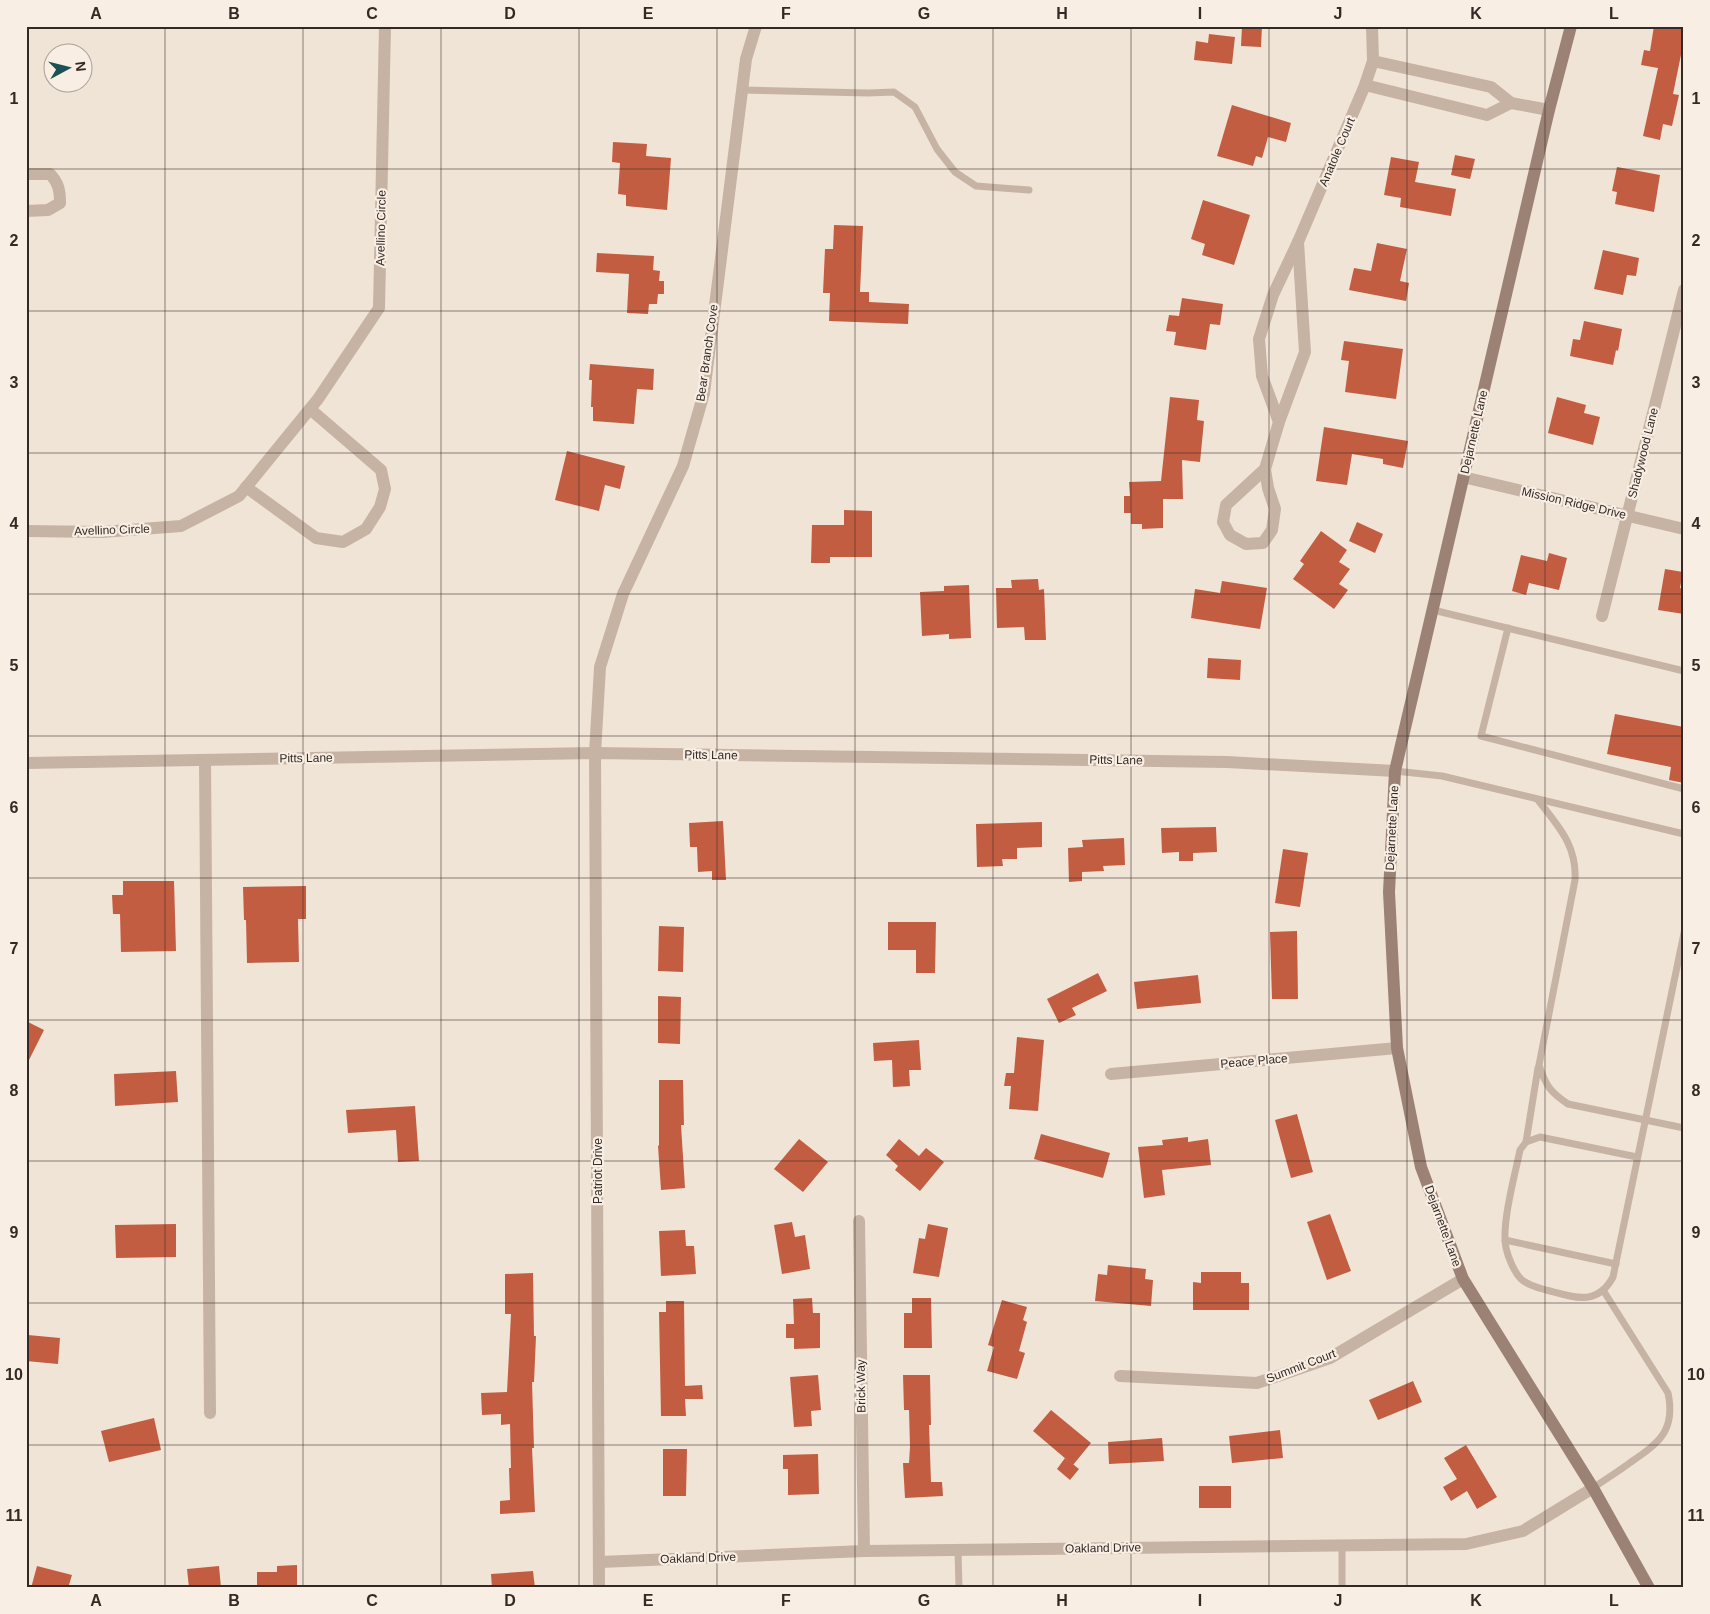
<svg xmlns="http://www.w3.org/2000/svg" width="1710" height="1614" font-family="Arial,sans-serif">
<rect width="100%" height="100%" fill="#f0e4d7"/>
<g fill="#c35d42">
<path d="M 1242,26 L 1262,26 L 1261,47 L 1241,46 Z"/>
<path d="M 1654,26 L 1672,26 L 1684,28 L 1684,51 L 1682,50 L 1673,94 L 1679,95 L 1672,126 L 1663,124 L 1660,140 L 1643,136 L 1658,68 L 1641,65 L 1644,50 L 1650,51 Z"/>
<path d="M 1209,34 L 1235,37 L 1232,64 L 1194,60 L 1196,41 L 1208,43 Z"/>
<path d="M 1232,105 L 1291,123 L 1286,142 L 1268,137 L 1262,158 L 1256,156 L 1253,166 L 1217,156 Z"/>
<path d="M 613,142 L 647,144 L 646,156 L 671,158 L 667,210 L 626,206 L 626,195 L 618,194 L 620,163 L 612,162 Z"/>
<path d="M 1455,155 L 1475,159 L 1470,179 L 1451,175 Z"/>
<path d="M 1391,157 L 1419,162 L 1415,182 L 1456,189 L 1451,216 L 1400,207 L 1401,198 L 1384,195 Z"/>
<path d="M 1617,167 L 1660,175 L 1654,212 L 1615,204 L 1617,192 L 1612,191 Z"/>
<path d="M 1203,200 L 1250,215 L 1234,265 L 1202,255 L 1205,244 L 1191,239 Z"/>
<path d="M 834,225 L 863,226 L 860,292 L 869,292 L 869,302 L 909,304 L 908,324 L 829,321 L 830,293 L 823,293 L 825,249 L 833,249 Z"/>
<path d="M 1377,243 L 1407,249 L 1400,281 L 1409,283 L 1406,301 L 1349,290 L 1354,268 L 1371,271 Z"/>
<path d="M 1603,250 L 1639,258 L 1636,276 L 1627,275 L 1623,295 L 1594,289 Z"/>
<path d="M 597,253 L 654,256 L 653,270 L 660,271 L 659,281 L 664,281 L 664,294 L 658,294 L 657,304 L 649,304 L 648,314 L 627,313 L 629,274 L 596,272 Z"/>
<path d="M 1182,298 L 1223,304 L 1220,325 L 1210,324 L 1206,350 L 1174,345 L 1176,332 L 1166,331 L 1169,315 L 1179,316 Z"/>
<path d="M 1584,321 L 1622,329 L 1618,351 L 1616,350 L 1613,365 L 1570,356 L 1573,339 L 1580,340 Z"/>
<path d="M 1344,341 L 1403,349 L 1396,399 L 1345,392 L 1349,361 L 1341,360 Z"/>
<path d="M 590,364 L 654,369 L 653,390 L 637,389 L 634,424 L 593,421 L 593,407 L 591,407 L 592,380 L 589,380 Z"/>
<path d="M 1170,397 L 1199,400 L 1197,420 L 1204,421 L 1200,462 L 1182,460 L 1183,499 L 1163,499 L 1163,528 L 1142,529 L 1142,524 L 1131,524 L 1131,513 L 1124,513 L 1124,496 L 1130,496 L 1129,482 L 1161,481 Z"/>
<path d="M 1557,397 L 1586,405 L 1584,413 L 1600,417 L 1593,445 L 1548,433 Z"/>
<path d="M 1324,427 L 1408,441 L 1403,468 L 1383,464 L 1383,459 L 1352,454 L 1347,485 L 1316,481 Z"/>
<path d="M 567,451 L 625,466 L 620,489 L 605,485 L 599,511 L 555,500 Z"/>
<path d="M 844,510 L 872,511 L 872,557 L 830,557 L 830,563 L 811,563 L 812,525 L 844,525 Z"/>
<path d="M 1357,522 L 1383,534 L 1375,553 L 1349,541 Z"/>
<path d="M 1321,531 L 1347,550 L 1339,562 L 1350,569 L 1339,584 L 1348,590 L 1334,609 L 1293,579 L 1304,564 L 1300,561 Z"/>
<path d="M 1549,553 L 1567,558 L 1559,590 L 1529,583 L 1526,595 L 1512,591 L 1521,555 L 1547,561 Z"/>
<path d="M 1665,569 L 1683,572 L 1680,588 L 1684,589 L 1684,614 L 1658,610 Z"/>
<path d="M 1038,579 L 1039,590 L 1044,589 L 1046,640 L 1025,640 L 1024,627 L 997,628 L 996,588 L 1012,588 L 1011,580 Z"/>
<path d="M 1222,581 L 1267,588 L 1260,629 L 1191,618 L 1195,589 L 1220,593 Z"/>
<path d="M 969,585 L 971,638 L 949,639 L 949,634 L 922,636 L 920,592 L 944,591 L 944,586 Z"/>
<path d="M 1208,658 L 1241,660 L 1240,680 L 1207,678 Z"/>
<path d="M 1615,714 L 1684,727 L 1684,783 L 1669,780 L 1671,767 L 1607,754 Z"/>
<path d="M 723,821 L 726,880 L 712,880 L 712,871 L 698,872 L 697,847 L 690,847 L 689,823 Z"/>
<path d="M 1042,822 L 1042,847 L 1017,848 L 1017,859 L 1002,859 L 1003,866 L 977,867 L 976,824 Z"/>
<path d="M 1216,827 L 1217,852 L 1193,853 L 1193,861 L 1179,861 L 1179,852 L 1162,853 L 1161,828 Z"/>
<path d="M 1124,838 L 1125,865 L 1103,866 L 1104,871 L 1082,872 L 1082,881 L 1069,882 L 1068,848 L 1083,847 L 1082,840 Z"/>
<path d="M 1283,849 L 1308,853 L 1300,907 L 1275,903 Z"/>
<path d="M 123,881 L 174,881 L 176,951 L 121,952 L 120,914 L 113,914 L 112,895 L 123,895 Z"/>
<path d="M 306,886 L 306,919 L 298,919 L 299,962 L 247,963 L 246,920 L 244,920 L 243,887 Z"/>
<path d="M 888,922 L 936,922 L 935,973 L 916,973 L 916,950 L 888,950 Z"/>
<path d="M 659,926 L 684,927 L 683,972 L 658,971 Z"/>
<path d="M 1297,931 L 1298,999 L 1272,999 L 1270,932 Z"/>
<path d="M 1098,973 L 1107,991 L 1072,1008 L 1076,1015 L 1059,1023 L 1047,999 Z"/>
<path d="M 1198,975 L 1201,1003 L 1137,1009 L 1134,982 Z"/>
<path d="M 658,996 L 681,997 L 680,1044 L 658,1043 Z"/>
<path d="M 26,1021 L 44,1030 L 26,1066 Z"/>
<path d="M 1017,1037 L 1044,1040 L 1038,1111 L 1009,1109 L 1011,1086 L 1004,1086 L 1006,1073 L 1014,1073 Z"/>
<path d="M 919,1040 L 921,1070 L 909,1070 L 910,1086 L 893,1087 L 892,1060 L 874,1061 L 873,1043 Z"/>
<path d="M 176,1071 L 178,1102 L 115,1106 L 114,1074 Z"/>
<path d="M 659,1080 L 683,1080 L 684,1125 L 681,1125 L 685,1188 L 661,1190 L 658,1146 L 659,1145 Z"/>
<path d="M 415,1106 L 419,1161 L 398,1162 L 396,1130 L 348,1133 L 346,1110 Z"/>
<path d="M 1297,1114 L 1313,1172 L 1291,1178 L 1275,1120 Z"/>
<path d="M 1041,1134 L 1110,1153 L 1103,1178 L 1034,1159 Z"/>
<path d="M 1188,1137 L 1188,1142 L 1208,1139 L 1211,1165 L 1162,1170 L 1165,1195 L 1144,1198 L 1138,1147 L 1163,1145 L 1162,1140 Z"/>
<path d="M 799,1139 L 828,1162 L 803,1192 L 774,1169 Z"/>
<path d="M 899,1139 L 919,1156 L 926,1148 L 944,1162 L 920,1191 L 895,1170 L 898,1166 L 886,1155 Z"/>
<path d="M 1330,1214 L 1351,1271 L 1327,1280 L 1307,1222 Z"/>
<path d="M 792,1222 L 795,1237 L 805,1235 L 810,1269 L 782,1274 L 774,1225 Z"/>
<path d="M 176,1224 L 176,1257 L 116,1258 L 115,1225 Z"/>
<path d="M 928,1224 L 948,1228 L 939,1277 L 913,1273 L 919,1238 L 925,1239 Z"/>
<path d="M 685,1230 L 686,1246 L 694,1246 L 696,1274 L 661,1276 L 659,1231 Z"/>
<path d="M 1108,1265 L 1146,1269 L 1145,1279 L 1153,1280 L 1151,1306 L 1095,1301 L 1098,1274 L 1107,1275 Z"/>
<path d="M 1201,1272 L 1241,1272 L 1241,1283 L 1249,1283 L 1249,1310 L 1193,1310 L 1193,1282 L 1201,1283 Z"/>
<path d="M 533,1273 L 534,1336 L 536,1336 L 534,1382 L 532,1382 L 534,1448 L 532,1448 L 535,1512 L 500,1514 L 500,1501 L 510,1500 L 509,1468 L 511,1468 L 510,1424 L 501,1425 L 501,1414 L 482,1415 L 481,1393 L 507,1392 L 511,1314 L 505,1314 L 505,1274 Z"/>
<path d="M 812,1298 L 813,1313 L 820,1313 L 820,1348 L 794,1349 L 794,1338 L 786,1338 L 786,1324 L 794,1324 L 793,1299 Z"/>
<path d="M 912,1298 L 931,1298 L 932,1348 L 904,1348 L 904,1313 L 912,1313 Z"/>
<path d="M 1002,1300 L 1027,1307 L 1023,1320 L 1027,1322 L 1019,1351 L 1025,1353 L 1017,1379 L 987,1371 L 994,1347 L 988,1345 Z"/>
<path d="M 666,1301 L 684,1301 L 685,1386 L 702,1385 L 703,1399 L 685,1399 L 686,1416 L 661,1416 L 659,1312 L 666,1312 Z"/>
<path d="M 28,1335 L 60,1338 L 58,1364 L 26,1361 Z"/>
<path d="M 818,1375 L 821,1410 L 811,1411 L 812,1426 L 794,1427 L 790,1377 Z"/>
<path d="M 903,1375 L 930,1375 L 931,1425 L 929,1425 L 931,1482 L 942,1482 L 943,1496 L 905,1498 L 903,1463 L 909,1463 L 910,1447 L 909,1410 L 904,1410 Z"/>
<path d="M 1413,1381 L 1422,1402 L 1378,1420 L 1369,1400 Z"/>
<path d="M 1051,1410 L 1091,1443 L 1073,1465 L 1033,1431 Z"/>
<path d="M 154,1418 L 161,1450 L 109,1462 L 101,1431 Z"/>
<path d="M 1280,1430 L 1283,1458 L 1232,1463 L 1229,1436 Z"/>
<path d="M 1162,1438 L 1164,1461 L 1109,1464 L 1108,1442 Z"/>
<path d="M 1466,1445 L 1497,1497 L 1477,1509 L 1467,1491 L 1451,1501 L 1443,1487 L 1457,1479 L 1444,1458 Z"/>
<path d="M 663,1449 L 687,1449 L 686,1496 L 663,1496 Z"/>
<path d="M 818,1454 L 819,1494 L 788,1495 L 788,1469 L 783,1469 L 783,1455 Z"/>
<path d="M 1065,1458 L 1079,1469 L 1070,1480 L 1057,1469 Z"/>
<rect x="1199" y="1486" width="32" height="22"/>
<path d="M 297,1565 L 297,1588 L 257,1588 L 257,1572 L 277,1572 L 277,1566 Z"/>
<path d="M 37,1566 L 72,1575 L 68,1588 L 31,1588 Z"/>
<path d="M 219,1566 L 221,1588 L 189,1588 L 187,1569 Z"/>
<path d="M 533,1571 L 535,1588 L 492,1588 L 491,1574 Z"/>
</g>
<g fill="none" stroke-linecap="round" stroke-linejoin="round">
<g stroke="#c7b3a4" stroke-width="7">
<path d="M 742,90 L 868,93 L 894,92 L 915,107 L 937,149 L 955,172 L 976,186 L 1029,190"/>
<path d="M 1433,610 L 1684,671"/>
<path d="M 1508,628 L 1481,736 L 1684,789"/>
<path d="M 1395,771 L 1442,776 L 1684,834"/>
<path d="M 1538,800 C 1558,826 1577,845 1575,880 L 1539,1065 C 1546,1086 1550,1092 1568,1104 L 1684,1128"/>
<path d="M 1526,1142 L 1538,1068"/>
<path d="M 1637,1157 L 1540,1137 L 1526,1142 L 1520,1150 C 1515,1175 1501,1225 1506,1248 C 1508,1257 1514,1272 1521,1279 C 1527,1285 1539,1288 1546,1290 C 1573,1297 1597,1307 1613,1277 L 1684,933"/>
<path d="M 1505,1240 L 1616,1264"/>
<path d="M 1593,1488 C 1606,1479 1619,1471 1631,1462 C 1659,1443 1676,1430 1668,1393 L 1603,1290"/>
<path d="M 958,1550 L 959,1588"/>
<path d="M 1342,1588 L 1342,1545"/>
</g>
<g stroke="#c7b3a4" stroke-width="12">
<path d="M 1373,61 L 1491,87 L 1511,103 L 1549,110"/>
<path d="M 1365,85 L 1487,115 L 1511,103"/>
<path d="M 26,174 L 50,174 C 59,183 60,192 60,203 L 48,210 L 26,211"/>
<path d="M 1279,422 L 1262,376 L 1259,339 L 1273,295 L 1298,242 L 1365,85 L 1373,61 L 1372,26"/>
<path d="M 1265,469 L 1226,505 L 1223,522 L 1230,535 L 1246,544 L 1263,543 L 1272,530 L 1275,509 L 1268,488 L 1265,469 L 1279,422 L 1305,352 L 1298,242"/>
<path d="M 1463,477 L 1684,529"/>
<path d="M 246,487 L 316,538 L 343,542 L 366,529 L 380,507 L 385,489 L 381,470 L 310,409"/>
<path d="M 26,531 L 102,532 L 181,526 L 239,496 L 318,399 L 379,308 L 385,26"/>
<path d="M 1602,616 L 1684,290"/>
<path d="M 205,760 L 210,1413"/>
<path d="M 26,763 L 595,753 L 1227,762 L 1395,771"/>
<path d="M 1111,1074 L 1397,1048"/>
<path d="M 859,1221 L 864,1551"/>
<path d="M 1120,1376 L 1257,1383 L 1330,1358 L 1463,1279"/>
<path d="M 600,1562 L 864,1551 L 1466,1544 L 1523,1531 L 1593,1488"/>
<path d="M 599,1588 L 595,753 L 600,667 L 623,594 L 683,466 L 704,393 L 746,59 L 756,26"/>
</g>
<path stroke="#9b8275" stroke-width="12" d="M 1571,26 L 1549,110 L 1395,771 L 1389,892 L 1397,1048 L 1421,1167 L 1463,1279 L 1593,1488 L 1649,1588"/>
</g>
<path fill="none" stroke="#332925" stroke-width="1" stroke-opacity="0.55" d="M 165,26 L 165,1588M 303,26 L 303,1588M 441,26 L 441,1588M 579,26 L 579,1588M 717,26 L 717,1588M 855,26 L 855,1588M 993,26 L 993,1588M 1131,26 L 1131,1588M 1269,26 L 1269,1588M 1407,26 L 1407,1588M 1545,26 L 1545,1588M 26,169 L 1684,169M 26,311 L 1684,311M 26,453 L 1684,453M 26,594 L 1684,594M 26,736 L 1684,736M 26,878 L 1684,878M 26,1020 L 1684,1020M 26,1161 L 1684,1161M 26,1303 L 1684,1303M 26,1445 L 1684,1445"/>
<g text-anchor="middle" dominant-baseline="central" stroke-width="4.5" stroke-linejoin="round" paint-order="stroke">
<g font-size="12" fill="#332925" stroke="#f8eee3">
<text transform="translate(1337 152) rotate(-67)">Anatole Court</text>
<text transform="translate(381 228) rotate(-89)">Avellino Circle</text>
<text transform="translate(707 353) rotate(-82)">Bear Branch Cove</text>
<text transform="translate(1474 432) rotate(-77)">Dejarnette Lane</text>
<text transform="translate(1643 453) rotate(-76)">Shadywood Lane</text>
<text transform="translate(1574 503) rotate(13)">Mission Ridge Drive</text>
<text transform="translate(112 530) rotate(-2)">Avellino Circle</text>
<text transform="translate(711 755) rotate(1)">Pitts Lane</text>
<text transform="translate(306 758) rotate(-1)">Pitts Lane</text>
<text transform="translate(1116 760) rotate(1)">Pitts Lane</text>
<text transform="translate(1392 828) rotate(-87)">Dejarnette Lane</text>
<text transform="translate(1254 1061) rotate(-5)">Peace Place</text>
<text transform="translate(598 1171) rotate(-90)">Patriot Drive</text>
<text transform="translate(1443 1226) rotate(70)">Dejarnette Lane</text>
<text transform="translate(1301 1366) rotate(-21)">Summit Court</text>
<text transform="translate(861 1386) rotate(-91)">Brick Way</text>
<text transform="translate(1103 1548) rotate(-1)">Oakland Drive</text>
<text transform="translate(698 1558) rotate(-2)">Oakland Drive</text>
</g>
</g>
<rect width="1710" height="1614" fill="none" stroke="#f8eee3" stroke-width="55"/>
<g transform="translate(68 68) rotate(83)"><circle r="24" fill="#f8eee3" stroke="#a99f97"/>
<path d="M0-4L9 19L0 12L-9 19Z" fill="#1c5153"/>
<text y="-8" font-size="14" font-weight="bold" text-anchor="middle" fill="#332925">N</text>
</g>
<rect x="28" y="28" width="1654" height="1558" fill="none" stroke="#332925" stroke-width="2"/>
<g font-size="16" text-anchor="middle" font-weight="bold" fill="#332925">
<text x="96" y="19">A</text>
<text x="234" y="19">B</text>
<text x="372" y="19">C</text>
<text x="510" y="19">D</text>
<text x="648" y="19">E</text>
<text x="786" y="19">F</text>
<text x="924" y="19">G</text>
<text x="1062" y="19">H</text>
<text x="1200" y="19">I</text>
<text x="1338" y="19">J</text>
<text x="1476" y="19">K</text>
<text x="1614" y="19">L</text>
<text x="14" y="104">1</text>
<text x="1696" y="104">1</text>
<text x="14" y="246">2</text>
<text x="1696" y="246">2</text>
<text x="14" y="388">3</text>
<text x="1696" y="388">3</text>
<text x="14" y="529">4</text>
<text x="1696" y="529">4</text>
<text x="14" y="671">5</text>
<text x="1696" y="671">5</text>
<text x="14" y="813">6</text>
<text x="1696" y="813">6</text>
<text x="14" y="954">7</text>
<text x="1696" y="954">7</text>
<text x="14" y="1096">8</text>
<text x="1696" y="1096">8</text>
<text x="14" y="1238">9</text>
<text x="1696" y="1238">9</text>
<text x="14" y="1380">10</text>
<text x="1696" y="1380">10</text>
<text x="14" y="1521">11</text>
<text x="1696" y="1521">11</text>
<text x="96" y="1606">A</text>
<text x="234" y="1606">B</text>
<text x="372" y="1606">C</text>
<text x="510" y="1606">D</text>
<text x="648" y="1606">E</text>
<text x="786" y="1606">F</text>
<text x="924" y="1606">G</text>
<text x="1062" y="1606">H</text>
<text x="1200" y="1606">I</text>
<text x="1338" y="1606">J</text>
<text x="1476" y="1606">K</text>
<text x="1614" y="1606">L</text>
</g>
</svg>
